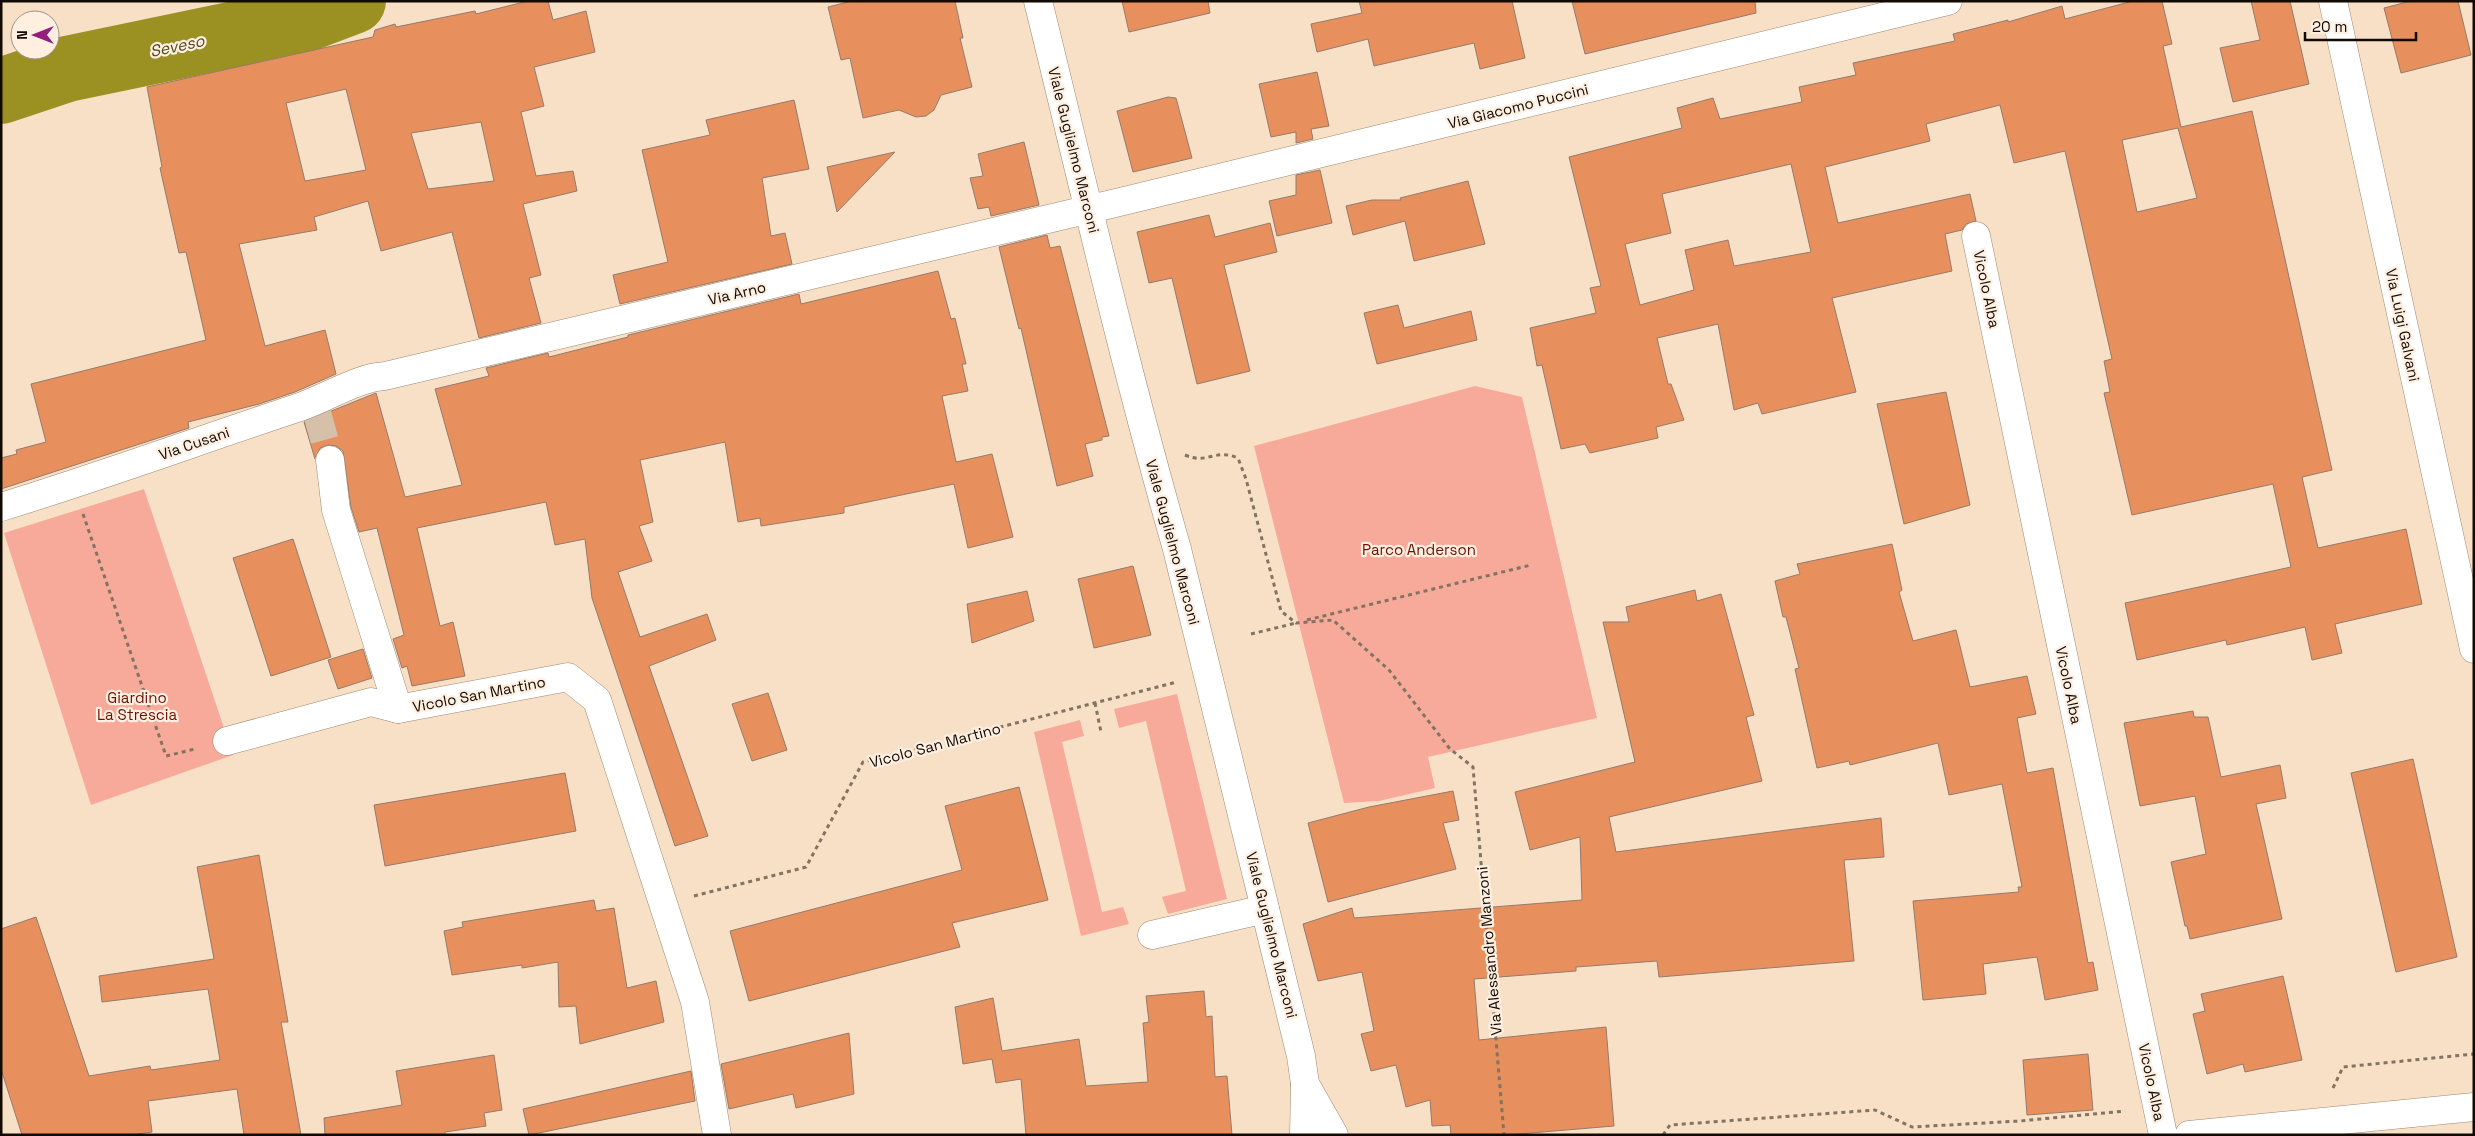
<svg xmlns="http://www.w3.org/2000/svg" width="2475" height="1136" font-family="'Space Grotesk',sans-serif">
<rect width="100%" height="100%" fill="#f8e0c7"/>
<g fill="#f7aa9a">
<path d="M 1475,386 L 1522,397 L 1597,718 L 1428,757 L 1435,788 L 1379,801 L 1344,803 L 1254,446 Z"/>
<path d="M 144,489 L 233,755 L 91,805 L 4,533 Z"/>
<path d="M 1177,694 L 1227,899 L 1168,914 L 1162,897 L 1186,891 L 1146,721 L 1119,728 L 1114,709 Z"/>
<path d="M 1080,720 L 1084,736 L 1062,742 L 1102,912 L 1123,907 L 1129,924 L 1081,936 L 1034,732 Z"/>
</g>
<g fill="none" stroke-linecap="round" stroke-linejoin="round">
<path stroke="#9b9123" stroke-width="66" d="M 1,91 L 67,69 L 303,20 L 353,1"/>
</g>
<g fill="#e7905e" stroke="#967a6a" fill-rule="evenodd">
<path d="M 528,1 L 548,1 L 553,20 L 586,11 L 595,52 L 534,67 L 544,106 L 521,112 L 536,176 L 573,171 L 577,191 L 523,204 L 541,275 L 529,278 L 541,323 L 479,338 L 452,232 L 381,251 L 368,201 L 314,217 L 317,230 L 239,244 L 265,346 L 325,330 L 336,374 L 295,392 L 259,404 L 188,422 L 189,428 L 1,489 L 1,458 L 17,454 L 16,450 L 46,442 L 31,384 L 206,340 L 186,252 L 179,253 L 160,168 L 162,167 L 147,87 L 373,37 L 375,30 L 395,24 L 396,27 L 475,11 L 476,14 ZM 346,89 L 366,170 L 305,181 L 286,103 ZM 481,122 L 494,181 L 428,189 L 411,133 Z"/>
<path d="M 852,1 L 955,1 L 963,38 L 960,38 L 972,87 L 941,95 L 934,110 L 926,116 L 916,117 L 899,110 L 863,118 L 850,58 L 841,60 L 828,7 Z"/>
<path d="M 1122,1 L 1208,1 L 1210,13 L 1129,32 Z"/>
<path d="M 1359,1 L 1512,1 L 1525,58 L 1480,69 L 1474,43 L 1374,66 L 1368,39 L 1317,52 L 1311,24 L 1362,13 Z"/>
<path d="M 1572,1 L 1755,1 L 1756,13 L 1585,54 Z"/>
<path d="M 2133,1 L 2162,1 L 2172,44 L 2163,46 L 2181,127 L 2252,111 L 2332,470 L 2302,477 L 2318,548 L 2406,529 L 2422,604 L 2335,624 L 2342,653 L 2312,660 L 2305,627 L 2227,645 L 2226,640 L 2137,660 L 2125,603 L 2291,567 L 2273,484 L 2132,515 L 2104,393 L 2110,392 L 2104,361 L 2112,359 L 2065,151 L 2014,163 L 2000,105 L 1926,124 L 1930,141 L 1825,167 L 1838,223 L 1970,194 L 1976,221 L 1966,224 L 1962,230 L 1945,234 L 1952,271 L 1832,298 L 1856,392 L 1762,414 L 1758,403 L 1734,410 L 1718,324 L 1657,338 L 1668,384 L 1671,384 L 1684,420 L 1656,427 L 1658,438 L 1590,453 L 1585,444 L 1561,449 L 1542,365 L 1537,366 L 1530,328 L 1596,313 L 1590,288 L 1601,286 L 1569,157 L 1682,128 L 1677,108 L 1713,98 L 1720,119 L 1802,102 L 1799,87 L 1856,75 L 1853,63 L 1955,41 L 1953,34 L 2008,20 L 2008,22 L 2062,6 L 2065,19 ZM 2178,128 L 2197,198 L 2137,212 L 2122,140 ZM 1791,164 L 1811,252 L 1734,266 L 1728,240 L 1685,250 L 1694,290 L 1640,305 L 1625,244 L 1671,233 L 1662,194 Z"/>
<path d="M 2251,1 L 2290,1 L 2309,84 L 2233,102 L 2220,48 L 2260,40 Z"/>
<path d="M 2411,1 L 2458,1 L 2471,55 L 2401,73 L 2384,8 Z"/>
<path d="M 1317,72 L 1329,126 L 1311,129 L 1313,139 L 1296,143 L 1296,132 L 1271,137 L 1259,84 Z"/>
<path d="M 1168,97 L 1176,98 L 1192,158 L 1133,172 L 1117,111 Z"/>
<path d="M 794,100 L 809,169 L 762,178 L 771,236 L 785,233 L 792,264 L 620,304 L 613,275 L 668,262 L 642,150 L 710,135 L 706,120 Z"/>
<path d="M 1024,142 L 1039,205 L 991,216 L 989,207 L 978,209 L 970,178 L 983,176 L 978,154 Z"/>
<path d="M 895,152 L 837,212 L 827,167 Z"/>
<path d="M 1320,170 L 1332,223 L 1277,236 L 1269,201 L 1296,195 L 1296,175 Z"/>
<path d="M 1468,181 L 1485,244 L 1414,261 L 1405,221 L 1353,235 L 1346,206 L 1372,200 L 1401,200 L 1400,198 Z"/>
<path d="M 1209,215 L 1215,237 L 1270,223 L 1277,252 L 1224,265 L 1250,371 L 1197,384 L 1172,278 L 1149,283 L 1137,232 Z"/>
<path d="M 1047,235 L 1050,248 L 1060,246 L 1109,436 L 1102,437 L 1102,440 L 1085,444 L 1093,476 L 1057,486 L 1021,328 L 1019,329 L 999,247 Z"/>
<path d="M 938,271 L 951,319 L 955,318 L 966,364 L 962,364 L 968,391 L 942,396 L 956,462 L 992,454 L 1013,537 L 968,548 L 954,484 L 844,507 L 844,513 L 761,526 L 760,518 L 738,522 L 725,442 L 640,460 L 653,522 L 639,526 L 652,561 L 618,572 L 640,637 L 707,614 L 716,640 L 649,666 L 708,836 L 675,846 L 592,598 L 585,539 L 555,545 L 546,502 L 417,528 L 440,626 L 453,622 L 465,676 L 412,686 L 407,666 L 402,668 L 393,639 L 404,635 L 377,528 L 359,532 L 351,507 L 343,451 L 336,446 L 328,445 L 320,448 L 315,459 L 304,422 L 376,393 L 405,497 L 462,485 L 435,389 L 489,376 L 486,368 L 548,353 L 549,357 L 628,337 L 628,335 L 799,294 L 801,304 Z"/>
<path d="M 1398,305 L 1404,328 L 1471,311 L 1477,340 L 1377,364 L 1364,313 Z"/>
<path d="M 1946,392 L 1970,505 L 1904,524 L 1877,404 Z"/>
<path d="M 293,539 L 331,657 L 271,676 L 233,558 Z"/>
<path d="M 1892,544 L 1902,590 L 1899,592 L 1913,641 L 1956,630 L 1970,687 L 2027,676 L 2036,714 L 2017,718 L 2027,773 L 2053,768 L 2088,963 L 2093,962 L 2098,990 L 2045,1000 L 2037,957 L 1983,964 L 1986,994 L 1923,1000 L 1913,901 L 2019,892 L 2018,887 L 2022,887 L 2002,784 L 1949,795 L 1938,743 L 1850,765 L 1849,761 L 1817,768 L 1795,669 L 1799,668 L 1786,617 L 1783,617 L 1775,581 L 1800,574 L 1797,564 Z"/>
<path d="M 1133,566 L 1151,635 L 1094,648 L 1078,579 Z"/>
<path d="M 1695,590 L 1697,601 L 1721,594 L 1754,715 L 1746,717 L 1762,781 L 1609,817 L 1616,852 L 1881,818 L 1884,857 L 1844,860 L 1854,961 L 1659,977 L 1657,961 L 1576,967 L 1576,971 L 1474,979 L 1479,1040 L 1606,1027 L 1614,1126 L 1507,1135 L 1451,1135 L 1450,1125 L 1432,1126 L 1430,1100 L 1406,1107 L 1396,1065 L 1371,1071 L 1361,1034 L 1374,1031 L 1362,972 L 1318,981 L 1303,924 L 1352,908 L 1354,918 L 1582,900 L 1580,837 L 1530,850 L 1515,792 L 1635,762 L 1603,622 L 1629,622 L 1626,607 Z"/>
<path d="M 1027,591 L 1034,621 L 972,643 L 967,604 Z"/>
<path d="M 363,649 L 372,678 L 338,689 L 328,660 Z"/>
<path d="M 768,693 L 787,750 L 752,761 L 732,704 Z"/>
<path d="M 2193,711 L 2194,717 L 2208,717 L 2221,777 L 2280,765 L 2286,798 L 2256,804 L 2282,919 L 2190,939 L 2187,926 L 2185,926 L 2171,862 L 2206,854 L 2195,796 L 2140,806 L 2124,723 Z"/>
<path d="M 2413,759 L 2457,957 L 2396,972 L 2351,773 Z"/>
<path d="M 565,773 L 576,831 L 385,866 L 374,805 Z"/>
<path d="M 1019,787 L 1048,900 L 952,923 L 960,947 L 749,1001 L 730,931 L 962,870 L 945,806 Z"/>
<path d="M 1453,791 L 1459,820 L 1443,823 L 1456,869 L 1328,902 L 1308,823 L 1369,807 Z"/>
<path d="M 259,855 L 288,1022 L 281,1022 L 301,1135 L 244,1135 L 237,1089 L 148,1101 L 152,1132 L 130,1135 L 22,1135 L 1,1069 L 1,929 L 36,917 L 89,1076 L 150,1066 L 151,1070 L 220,1060 L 208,989 L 102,1002 L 99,976 L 214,959 L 197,867 Z"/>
<path d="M 594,900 L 596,911 L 614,908 L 627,988 L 656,981 L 664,1022 L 580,1044 L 576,1006 L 559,1007 L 558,962 L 522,968 L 522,965 L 452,975 L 444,931 L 463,927 L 462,922 Z"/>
<path d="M 2283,976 L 2302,1060 L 2245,1072 L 2243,1064 L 2207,1074 L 2193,1014 L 2205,1011 L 2201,994 Z"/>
<path d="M 1204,991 L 1206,1017 L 1212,1016 L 1215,1077 L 1227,1076 L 1232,1135 L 1026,1135 L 1021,1079 L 996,1083 L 992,1059 L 963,1064 L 955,1007 L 993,998 L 1002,1051 L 1079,1039 L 1086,1086 L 1148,1082 L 1143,1023 L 1149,1022 L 1146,996 Z"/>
<path d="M 849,1033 L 854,1094 L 796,1108 L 793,1094 L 729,1109 L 721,1064 Z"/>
<path d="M 2088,1054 L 2093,1110 L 2027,1115 L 2023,1060 Z"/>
<path d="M 494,1055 L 502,1110 L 484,1113 L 486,1126 L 445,1132 L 445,1135 L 325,1135 L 324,1118 L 402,1105 L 396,1071 Z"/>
<path d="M 691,1071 L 695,1101 L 529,1135 L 523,1109 Z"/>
</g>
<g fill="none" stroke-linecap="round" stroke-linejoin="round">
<path stroke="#d5c0aa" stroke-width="28" stroke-dasharray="28 14" stroke-linecap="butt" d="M 317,413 L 330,460"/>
<g stroke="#9e8871" stroke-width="29">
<g id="minor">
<path d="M 1038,1 C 1083,184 1125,368 1177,549 L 1301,1056 L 1305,1084 L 1304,1135"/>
<path d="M 2333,1 L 2474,649"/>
<path d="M 1976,236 L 2163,1135"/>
<path d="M 330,460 L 336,510 L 398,709 L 568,677 L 597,700 L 695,1002 L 717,1135"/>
<path d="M 1,507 C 102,476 200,440 300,407 C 326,398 359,377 385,376 L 1124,201 L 1948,1"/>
<path d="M 227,741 L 371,702 L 398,709"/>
<path d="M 1152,935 L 1265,909"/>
<path d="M 1305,1084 L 1334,1135"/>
<path d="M 2189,1135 L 2474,1107"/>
</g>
</g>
<g stroke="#827363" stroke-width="3" stroke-dasharray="4 4" stroke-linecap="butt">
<path d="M 1185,455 C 1208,465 1214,448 1238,458 L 1246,479 L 1281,611 L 1296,623 L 1333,620 L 1389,670 L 1450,749 L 1473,767 L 1504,1135"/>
<path d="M 83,514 L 166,756 L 195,749"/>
<path d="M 1307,620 L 1531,565"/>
<path d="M 1251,634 L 1296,623"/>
<path d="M 1095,703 L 1101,732"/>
<path d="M 694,896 L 806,867 L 863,762 L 1177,682"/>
<path d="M 2333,1088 L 2343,1067 L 2474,1054"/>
<path d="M 1663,1135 L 1670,1125 L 1875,1110 L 1912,1127 L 2020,1121 L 2125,1111"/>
</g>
<use href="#minor" stroke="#fff" stroke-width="28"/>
</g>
<g text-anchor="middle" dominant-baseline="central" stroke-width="4.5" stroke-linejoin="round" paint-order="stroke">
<g font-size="15" fill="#110a03" stroke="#feefe0">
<text transform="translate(1518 106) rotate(-14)">Via Giacomo Puccini</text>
<text transform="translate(1074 150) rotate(76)">Viale Guglielmo Marconi</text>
<text transform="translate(1987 289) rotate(78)">Vicolo Alba</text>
<text transform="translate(737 293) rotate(-13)">Via Arno</text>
<text transform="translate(2403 325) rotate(78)">Via Luigi Galvani</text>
<text transform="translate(194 443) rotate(-19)">Via Cusani</text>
<text transform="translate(1173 542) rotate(75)">Viale Guglielmo Marconi</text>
<text transform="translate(2069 685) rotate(78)">Vicolo Alba</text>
<text transform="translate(479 694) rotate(-11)">Vicolo San Martino</text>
<text transform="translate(935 745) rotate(-15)">Vicolo San Martino</text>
<text transform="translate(1272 935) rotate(76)">Viale Guglielmo Marconi</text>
<text transform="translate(1489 951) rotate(-95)">Via Alessandro Manzoni</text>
<text transform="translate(2152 1082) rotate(78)">Vicolo Alba</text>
</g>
<g font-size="15" fill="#6a1205" stroke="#feefe0">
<text x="1419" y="549">Parco Anderson</text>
<text x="137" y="697">Giardino<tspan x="137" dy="17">La Strescia</tspan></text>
</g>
<g font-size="16" font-style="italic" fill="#4f4b21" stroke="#feefe0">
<text transform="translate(177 46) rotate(-12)">Seveso</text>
</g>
</g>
<rect width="2475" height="1136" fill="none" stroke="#110a03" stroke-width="5"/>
<g transform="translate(35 35) rotate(270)"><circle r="24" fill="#feefe0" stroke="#9f9388"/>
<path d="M0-4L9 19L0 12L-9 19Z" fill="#931e7c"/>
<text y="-8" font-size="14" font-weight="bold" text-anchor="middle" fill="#110a03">N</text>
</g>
<path d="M2305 32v8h111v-8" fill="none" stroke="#110a03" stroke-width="2.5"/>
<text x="2312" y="32" font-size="15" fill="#110a03" stroke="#feefe0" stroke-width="4" paint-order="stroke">20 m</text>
</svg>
